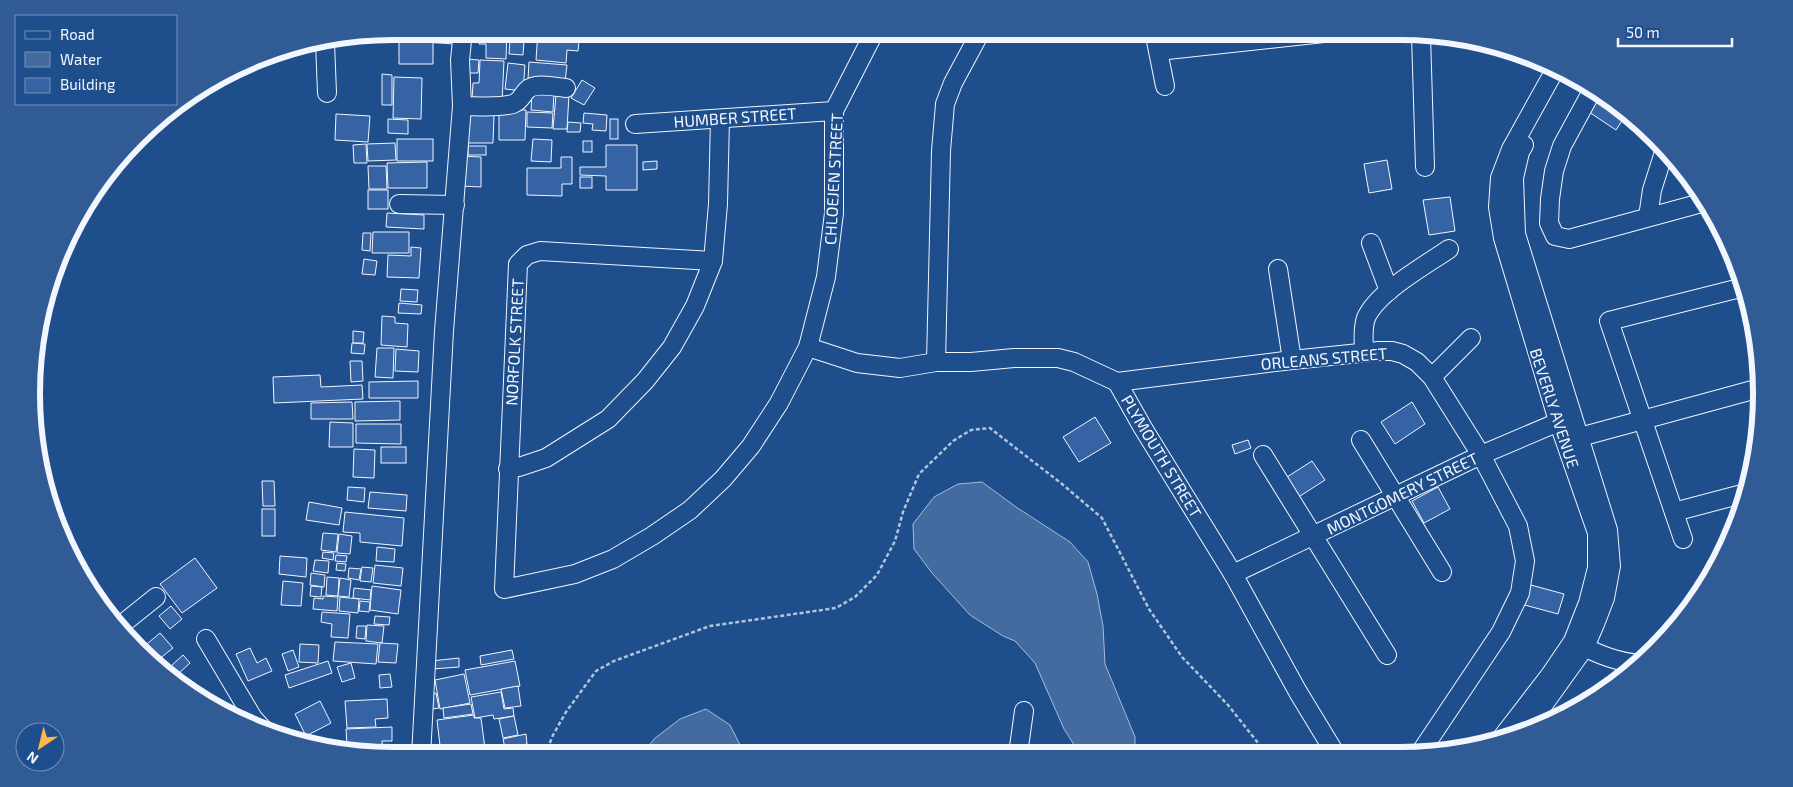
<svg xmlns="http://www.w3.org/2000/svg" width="1793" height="787" font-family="'Exo 2',sans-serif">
<rect width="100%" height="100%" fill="#1f4e8c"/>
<g fill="#446ba0" stroke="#a8bbd7">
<path d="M 982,482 L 1016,507 L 1070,542 L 1088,562 L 1097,594 L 1103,626 L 1105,664 L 1135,737 L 1135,754 L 1080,754 L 1064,729 L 1035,663 L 1015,641 L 1003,636 L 970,615 L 932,573 L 914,549 L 913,524 L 934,497 L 958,484 Z"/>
<path d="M 706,709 L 730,725 L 745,755 L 642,755 L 654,739 L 680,719 Z"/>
</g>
<g fill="#3563a3" stroke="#f2f6ff">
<path d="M 479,31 L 507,31 L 506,59 L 486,58 L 486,44 L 479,44 Z"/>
<path d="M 538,31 L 580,31 L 578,51 L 567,50 L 566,63 L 536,60 Z"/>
<path d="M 510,40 L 524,41 L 523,55 L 509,54 Z"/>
<path d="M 399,41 L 433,42 L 433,64 L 399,64 Z"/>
<path d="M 467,59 L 479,60 L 478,73 L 466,73 Z"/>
<path d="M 480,60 L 504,61 L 502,102 L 472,100 L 473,83 L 479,83 Z"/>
<path d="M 529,62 L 567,65 L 565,82 L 528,79 Z"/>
<path d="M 508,63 L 525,65 L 523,91 L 505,89 Z"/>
<path d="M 382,74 L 392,75 L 392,105 L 382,105 Z"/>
<path d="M 394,77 L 422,78 L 421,119 L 393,118 Z"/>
<path d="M 582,80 L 595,88 L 584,105 L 571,98 Z"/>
<path d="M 532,91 L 554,92 L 553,112 L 531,110 Z"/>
<path d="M 1597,92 L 1627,113 L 1616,130 L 1586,110 Z"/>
<path d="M 556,95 L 569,95 L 567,129 L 553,129 Z"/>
<path d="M 499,109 L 526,110 L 525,140 L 499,140 Z"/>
<path d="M 527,112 L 553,113 L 552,128 L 527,127 Z"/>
<path d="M 584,113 L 607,115 L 606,131 L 592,130 L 593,124 L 583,123 Z"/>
<path d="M 336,114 L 370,116 L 368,142 L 335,140 Z"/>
<path d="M 467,114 L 494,115 L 493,143 L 466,143 Z"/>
<path d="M 388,119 L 408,120 L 408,134 L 388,133 Z"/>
<rect x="610" y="119" width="8" height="20"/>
<path d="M 568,122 L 581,123 L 580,132 L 567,132 Z"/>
<rect x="397" y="139" width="36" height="22"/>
<path d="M 533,139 L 552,140 L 551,162 L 531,161 Z"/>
<rect x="583" y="141" width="9" height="11"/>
<path d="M 395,143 L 396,160 L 368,161 L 367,144 Z"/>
<path d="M 366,144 L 367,163 L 354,163 L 353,145 Z"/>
<path d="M 606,145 L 637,145 L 637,190 L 606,190 L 606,176 L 580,175 L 580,167 L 606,167 Z"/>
<rect x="468" y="146" width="18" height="9"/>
<path d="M 461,156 L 481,157 L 481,187 L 460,186 Z"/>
<path d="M 561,157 L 572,157 L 572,184 L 562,184 L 562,196 L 527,195 L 527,168 L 561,168 Z"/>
<path d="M 1387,160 L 1392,189 L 1369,193 L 1364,164 Z"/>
<path d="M 657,161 L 657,169 L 643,170 L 643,162 Z"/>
<path d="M 427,162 L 427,188 L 388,188 L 387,163 Z"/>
<path d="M 368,166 L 386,166 L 387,189 L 369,189 Z"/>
<rect x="580" y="177" width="12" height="11"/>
<rect x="368" y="190" width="20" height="19"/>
<path d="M 1450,197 L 1455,231 L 1429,235 L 1423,200 Z"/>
<path d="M 387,213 L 424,215 L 424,229 L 386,227 Z"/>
<path d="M 373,232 L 409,232 L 409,253 L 372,253 Z"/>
<path d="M 363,233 L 371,233 L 370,251 L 362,250 Z"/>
<path d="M 411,247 L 421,248 L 419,278 L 387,277 L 388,255 L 411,256 Z"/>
<path d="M 364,259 L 377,261 L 375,275 L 362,274 Z"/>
<path d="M 401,289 L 418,290 L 417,302 L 400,301 Z"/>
<path d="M 399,303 L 422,305 L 421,314 L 398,313 Z"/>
<path d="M 382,316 L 395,317 L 395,323 L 408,324 L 407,347 L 381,345 Z"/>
<path d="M 353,331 L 364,332 L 363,343 L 353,343 Z"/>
<path d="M 352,343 L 365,344 L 364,354 L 351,353 Z"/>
<path d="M 377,348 L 394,348 L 393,378 L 375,377 Z"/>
<path d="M 396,349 L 419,351 L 418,372 L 395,371 Z"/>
<path d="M 350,361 L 362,361 L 363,381 L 351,382 Z"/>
<path d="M 320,375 L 321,387 L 362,385 L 363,399 L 274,403 L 273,377 Z"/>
<path d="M 418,381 L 418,398 L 369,398 L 369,382 Z"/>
<path d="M 400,401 L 400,420 L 355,421 L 355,402 Z"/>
<path d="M 352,402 L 353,419 L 311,419 L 311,403 Z"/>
<path d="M 1412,402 L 1425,424 L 1395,444 L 1381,422 Z"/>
<path d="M 1095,417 L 1111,443 L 1079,462 L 1063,437 Z"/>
<path d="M 330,422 L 353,423 L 353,447 L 329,447 Z"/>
<path d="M 356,424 L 401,424 L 401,444 L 356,443 Z"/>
<path d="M 1248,440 L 1251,448 L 1235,454 L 1232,445 Z"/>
<rect x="381" y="447" width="25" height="16"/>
<path d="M 354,449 L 375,450 L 374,478 L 353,477 Z"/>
<path d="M 1312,461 L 1325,480 L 1297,498 L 1284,479 Z"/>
<path d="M 262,481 L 274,481 L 275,506 L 263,506 Z"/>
<path d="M 348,487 L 365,488 L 364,502 L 347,500 Z"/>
<path d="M 1438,487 L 1450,509 L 1424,523 L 1412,501 Z"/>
<path d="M 370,492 L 407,495 L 406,511 L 368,508 Z"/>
<path d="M 309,502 L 342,508 L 339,525 L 306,520 Z"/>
<rect x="262" y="509" width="13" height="27"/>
<path d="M 345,512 L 404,518 L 402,546 L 360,542 L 360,533 L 343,532 Z"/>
<path d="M 323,533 L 338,534 L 336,552 L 321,550 Z"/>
<path d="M 339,534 L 352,536 L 350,554 L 337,553 Z"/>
<path d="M 377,547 L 395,549 L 394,562 L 376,561 Z"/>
<path d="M 323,552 L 334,553 L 333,560 L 322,558 Z"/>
<path d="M 336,555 L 347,556 L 346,562 L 335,561 Z"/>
<path d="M 280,556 L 307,558 L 306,577 L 279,574 Z"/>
<path d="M 195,558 L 217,588 L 182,613 L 160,584 Z"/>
<path d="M 315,560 L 329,561 L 328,573 L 313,571 Z"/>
<path d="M 337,563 L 346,564 L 345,571 L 336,570 Z"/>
<path d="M 375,565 L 403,568 L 401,586 L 373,583 Z"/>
<path d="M 362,567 L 373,568 L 371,582 L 360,581 Z"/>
<path d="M 349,568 L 361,569 L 359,580 L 348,578 Z"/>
<path d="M 311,573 L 325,575 L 324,587 L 310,585 Z"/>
<path d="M 327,577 L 339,578 L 338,596 L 326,595 Z"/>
<path d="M 340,578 L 351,580 L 349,597 L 338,596 Z"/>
<path d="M 283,581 L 303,583 L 301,606 L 281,605 Z"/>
<path d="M 1527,584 L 1564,594 L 1558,614 L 1521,604 Z"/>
<path d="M 311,586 L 322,587 L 321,597 L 310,596 Z"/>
<path d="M 372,586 L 401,590 L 398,614 L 370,610 Z"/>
<path d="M 354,588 L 371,590 L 370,600 L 353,598 Z"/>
<path d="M 323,596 L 338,597 L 337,611 L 313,609 L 314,598 L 323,599 Z"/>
<path d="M 340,597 L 359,599 L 358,613 L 339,611 Z"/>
<path d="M 360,601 L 370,602 L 369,612 L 359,611 Z"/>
<path d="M 171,606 L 182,619 L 170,629 L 159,616 Z"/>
<path d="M 322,612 L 350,614 L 348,638 L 331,637 L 332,624 L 321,622 Z"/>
<path d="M 375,616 L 390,617 L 389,625 L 374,624 Z"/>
<path d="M 367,625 L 384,626 L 382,643 L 366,641 Z"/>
<path d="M 357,626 L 366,626 L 365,639 L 356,638 Z"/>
<path d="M 160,633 L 173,648 L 153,664 L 141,649 Z"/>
<path d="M 335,642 L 378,644 L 376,664 L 333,661 Z"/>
<path d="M 380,643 L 398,644 L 396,663 L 378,662 Z"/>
<path d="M 300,644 L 319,645 L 318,663 L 299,662 Z"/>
<path d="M 250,648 L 257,663 L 266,658 L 272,671 L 248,681 L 236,654 Z"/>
<path d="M 293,650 L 299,667 L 288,671 L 282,654 Z"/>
<path d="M 512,650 L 514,659 L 481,665 L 480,656 Z"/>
<path d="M 183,655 L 190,663 L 177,675 L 170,667 Z"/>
<path d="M 459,658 L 459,667 L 432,669 L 431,661 Z"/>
<path d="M 328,661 L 332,673 L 289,688 L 285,675 Z"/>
<path d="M 515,661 L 520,686 L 470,695 L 465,670 Z"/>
<path d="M 351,663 L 355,678 L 342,682 L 337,667 Z"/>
<path d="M 390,674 L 392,687 L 380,688 L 379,675 Z"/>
<path d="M 464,674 L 470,703 L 440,709 L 435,680 Z"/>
<path d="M 518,686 L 521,706 L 505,708 L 501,689 Z"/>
<path d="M 501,692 L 504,709 L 513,708 L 514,716 L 494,719 L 493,715 L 475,718 L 471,697 Z"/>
<path d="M 436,693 L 439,708 L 432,709 L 429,694 Z"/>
<path d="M 387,699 L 388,718 L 375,719 L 376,727 L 347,728 L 345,701 Z"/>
<path d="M 320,701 L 331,723 L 306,736 L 295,714 Z"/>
<path d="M 471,704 L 473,714 L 444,718 L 443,708 Z"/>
<path d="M 474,715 L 474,718 L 481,718 L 485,749 L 441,754 L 437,720 Z"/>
<path d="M 514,716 L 518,735 L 503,738 L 499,719 Z"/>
<path d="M 392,727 L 392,741 L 382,741 L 383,754 L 339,747 L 347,746 L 346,729 Z"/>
<path d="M 526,734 L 527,744 L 505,748 L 503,739 Z"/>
<path d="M 306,736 L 321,738 L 320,744 L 306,741 Z"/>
<path d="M 504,750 L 505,755 L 483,755 L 483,752 Z"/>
<path d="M 482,752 L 483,755 L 461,756 L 461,754 Z"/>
<path d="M 461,753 L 461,756 L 431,756 L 431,755 Z"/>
</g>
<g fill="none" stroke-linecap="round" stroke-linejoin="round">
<g stroke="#f2f6ff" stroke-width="20">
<g id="minor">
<path d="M 400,31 L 463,35"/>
<path d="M 1154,31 L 1165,86"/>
<path d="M 1421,35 L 1425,167"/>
<path d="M 325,43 L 327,93"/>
<path d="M 1158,51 L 1342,31"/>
<path d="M 1593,89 L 1562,146 L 1554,171 L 1550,199 L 1549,223 L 1555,236 L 1569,239 L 1705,202"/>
<path d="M 462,106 C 477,106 499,108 513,104 C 521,101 522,95 527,90 C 535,82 555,87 566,88"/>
<path d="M 635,124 L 834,111"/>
<path d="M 1524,145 L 1520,152 L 1514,178 L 1516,234 L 1608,530 L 1611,566 L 1605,598 L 1595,624 L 1585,647 L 1527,728"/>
<path d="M 399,204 L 455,205"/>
<path d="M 1648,217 L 1652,190 L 1665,149"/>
<path d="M 1371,243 L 1389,291"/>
<path d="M 713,261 L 540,251 L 527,255 L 518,264 L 504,589 L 575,574 L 613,559 L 652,536 L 690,510 L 723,479 L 751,446 L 779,403 L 808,347 L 826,277 L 834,213 L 834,111 L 875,31"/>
<path d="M 1278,269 L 1292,360"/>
<path d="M 808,347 L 857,363 L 900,368 L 936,362 L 971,362 L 1014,358 L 1058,358 L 1074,362 L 1117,382 L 1143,428 L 1233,574 L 1298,692 L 1335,753"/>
<path d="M 1364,352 C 1364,341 1362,329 1366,318 C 1377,292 1426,265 1449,249"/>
<path d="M 936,362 L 941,151 L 945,104 L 953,83 L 981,31"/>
<path d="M 1432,377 L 1471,338"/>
<path d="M 1117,382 L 1292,360 L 1379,351 L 1392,351 L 1403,354 L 1417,362 L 1432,377 L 1481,455 L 1518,526 L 1525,561 L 1520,593 L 1501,632 L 1420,753"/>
<path d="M 1361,440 L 1442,572"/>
<path d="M 1569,440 L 1760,388"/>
<path d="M 1263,455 L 1387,655"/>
<path d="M 508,469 L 519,467 L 546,458 L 608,419 L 645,381 L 672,347 L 695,306 L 713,261 L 718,204 L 720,119"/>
<path d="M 1674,512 L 1746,493"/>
<path d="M 1683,539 L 1609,321 L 1744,287"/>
<path d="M 1233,574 L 1481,455 L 1568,418"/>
<path d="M 121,625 L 156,597"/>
<path d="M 206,639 L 253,718 L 265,731"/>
<path d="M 1575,642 C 1596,654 1616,662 1640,664"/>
<path d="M 1503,736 L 1550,675 L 1573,641 L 1588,603 L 1597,568 L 1597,533 L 1558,421 L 1503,238 L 1498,207 L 1500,178 L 1511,149 L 1556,68"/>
<path d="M 1018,754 L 1024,711"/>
<path d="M 421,756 L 444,331 L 462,106 L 460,60 L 463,31"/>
</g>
</g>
<path stroke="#b3c4dc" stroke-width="2.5" stroke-dasharray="4 2.5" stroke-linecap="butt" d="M 545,755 L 553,735 L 566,712 L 596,671 L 614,661 L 710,626 L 836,608 L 855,597 L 877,575 L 895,541 L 903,512 L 919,474 L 953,441 L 971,430 L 990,428 L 1062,484 L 1102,518 L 1149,609 L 1182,657 L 1228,705 L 1266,753"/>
<use href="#minor" stroke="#1f4e8c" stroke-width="18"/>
</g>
<g text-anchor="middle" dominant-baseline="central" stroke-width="4" stroke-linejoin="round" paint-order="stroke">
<g font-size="16" fill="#f2f6ff" stroke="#1f4e8c">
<text transform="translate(735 117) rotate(-4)">HUMBER STREET</text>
<text transform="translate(833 179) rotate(-87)">CHLOEJEN STREET</text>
<text transform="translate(514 342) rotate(-87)">NORFOLK STREET</text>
<text transform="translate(1324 358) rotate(-5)">ORLEANS STREET</text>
<text transform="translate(1555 408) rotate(72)">BEVERLY AVENUE</text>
<text transform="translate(1162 456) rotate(59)">PLYMOUTH STREET</text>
<text transform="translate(1402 493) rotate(-26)">MONTGOMERY STREET</text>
</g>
</g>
<path d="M0 0H1793V787H0ZM393 40H1400A353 353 0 0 1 1753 393V394A353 353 0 0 1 1400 747H393A353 353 0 0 1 40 394V393A353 353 0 0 1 393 40Z" fill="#305b95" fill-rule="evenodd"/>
<path fill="none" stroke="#f2f6ff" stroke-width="6" d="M393 40H1400A353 353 0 0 1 1753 393V394A353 353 0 0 1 1400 747H393A353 353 0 0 1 40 394V393A353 353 0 0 1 393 40Z"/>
<rect x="15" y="15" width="162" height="90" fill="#1f4e8c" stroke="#7391ba"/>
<rect x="25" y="31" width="25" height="8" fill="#1f4e8c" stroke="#7391ba"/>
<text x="60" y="40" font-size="15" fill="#f2f6ff">Road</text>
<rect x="25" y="52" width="25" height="15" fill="#446ba0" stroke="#7391ba"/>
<text x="60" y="65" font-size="15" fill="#f2f6ff">Water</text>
<rect x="25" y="78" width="25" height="15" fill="#3563a3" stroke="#7391ba"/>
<text x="60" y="90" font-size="15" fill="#f2f6ff">Building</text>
<g transform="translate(40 747) rotate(215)"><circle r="24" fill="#1f4e8c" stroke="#7391ba"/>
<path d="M0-4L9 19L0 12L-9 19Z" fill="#ffb74d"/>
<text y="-8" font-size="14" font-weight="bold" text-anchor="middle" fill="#f2f6ff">N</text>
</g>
<path d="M1618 38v8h114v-8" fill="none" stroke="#f2f6ff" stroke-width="2.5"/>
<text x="1626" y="38" font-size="15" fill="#f2f6ff" stroke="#1f4e8c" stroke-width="4" paint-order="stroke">50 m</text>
</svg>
